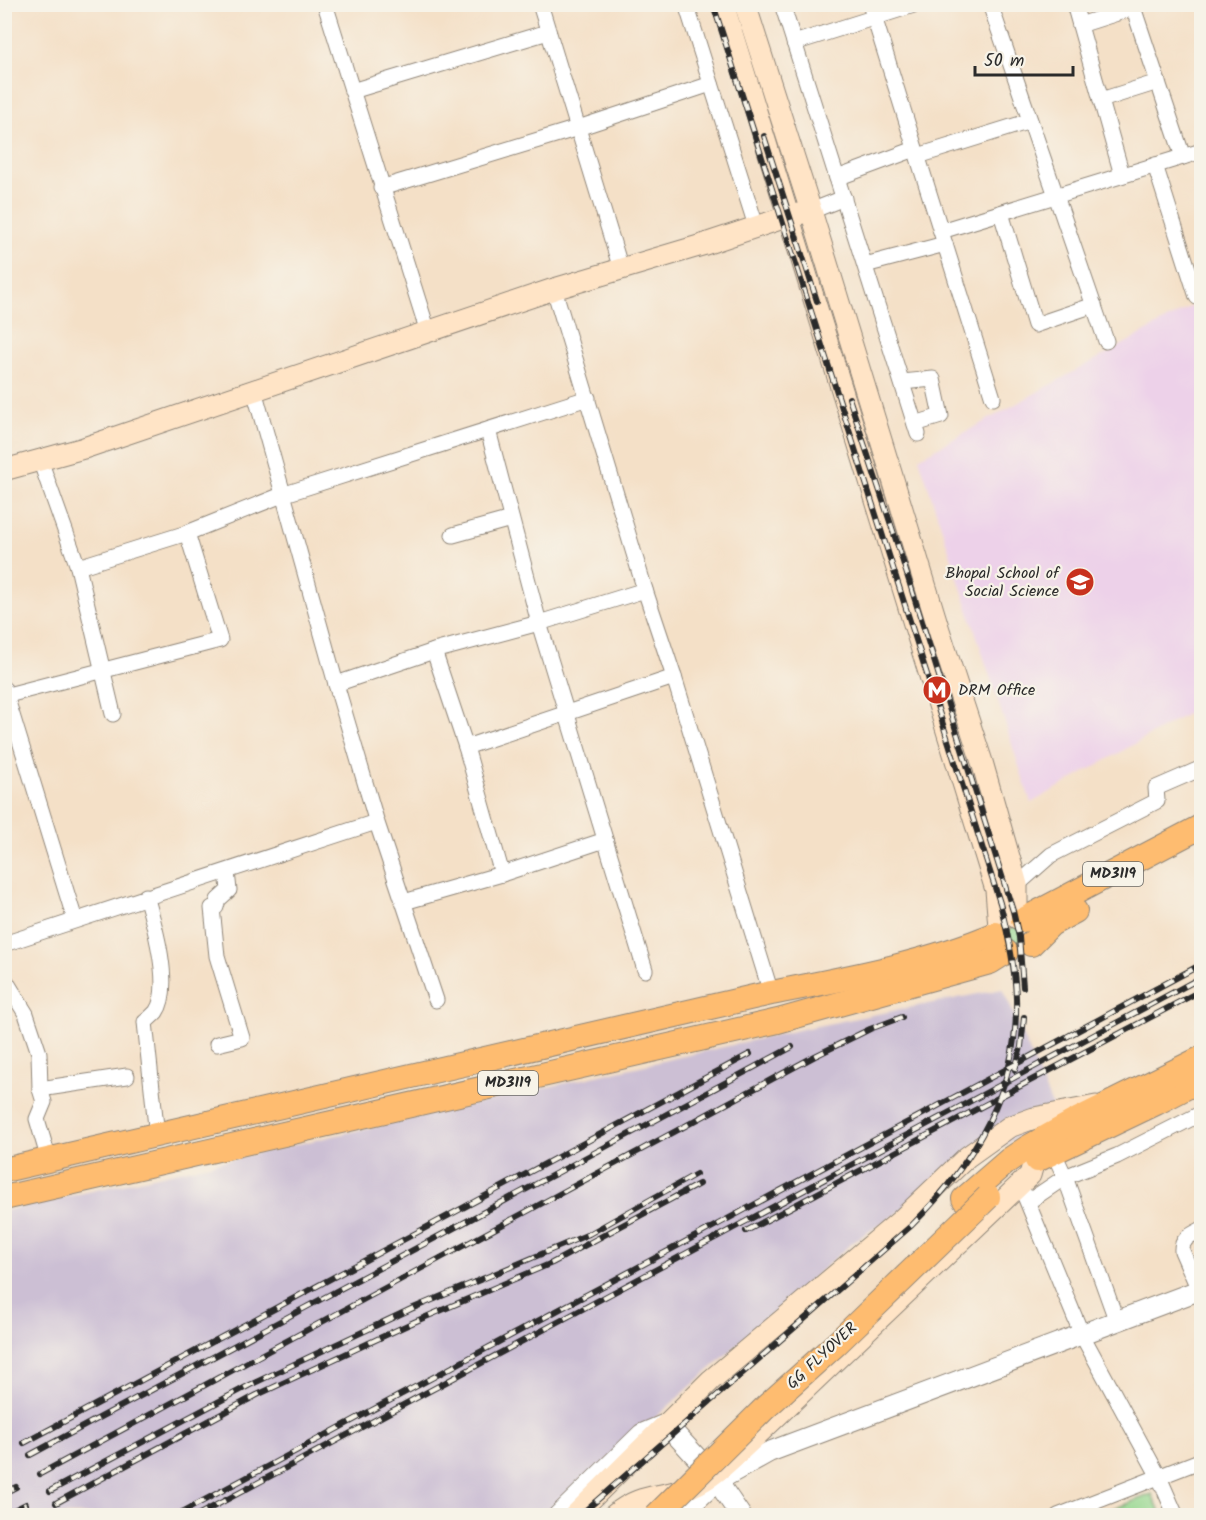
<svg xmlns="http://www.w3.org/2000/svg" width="1206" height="1520" font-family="Kalam,sans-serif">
<rect width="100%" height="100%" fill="#f7f3e8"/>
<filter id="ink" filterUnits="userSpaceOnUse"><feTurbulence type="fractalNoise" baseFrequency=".0167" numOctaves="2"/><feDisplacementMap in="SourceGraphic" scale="12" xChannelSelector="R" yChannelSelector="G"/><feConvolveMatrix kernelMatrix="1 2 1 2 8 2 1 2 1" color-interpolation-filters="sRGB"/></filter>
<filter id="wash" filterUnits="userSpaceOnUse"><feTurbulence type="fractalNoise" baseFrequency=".008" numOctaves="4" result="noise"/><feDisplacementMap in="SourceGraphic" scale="24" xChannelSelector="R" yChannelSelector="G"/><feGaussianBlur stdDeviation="1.35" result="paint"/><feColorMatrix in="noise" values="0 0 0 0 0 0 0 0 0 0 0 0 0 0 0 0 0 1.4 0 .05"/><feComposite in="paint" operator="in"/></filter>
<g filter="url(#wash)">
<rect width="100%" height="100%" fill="#f4e0c7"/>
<path fill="#edd1e9" d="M 1201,301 L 1201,706 L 1031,803 L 919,458 Z"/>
<path fill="#ccbfd4" d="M 1003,989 L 1056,1115 L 999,1148 L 854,1241 L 546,1515 L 5,1515 L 4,1211 L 807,1028 Z"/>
<g fill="#95d78f" stroke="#60815d" stroke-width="1.5">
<circle cx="1015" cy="936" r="9"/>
<path d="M 1152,1494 L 1161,1515 L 1097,1515 Z"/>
</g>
</g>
<g filter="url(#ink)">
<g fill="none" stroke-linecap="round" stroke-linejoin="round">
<g stroke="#908679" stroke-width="17">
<g id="minor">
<path d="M 325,4 L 428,332"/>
<path d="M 540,4 L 621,269"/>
<path d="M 686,4 L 756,226"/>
<path d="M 782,4 L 918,434"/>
<path d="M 870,4 L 993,398"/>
<path d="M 990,4 L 1106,341"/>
<path d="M 1074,4 L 1122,175"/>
<path d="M 1132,4 L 1183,157"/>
<path d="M 1080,25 L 1133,8"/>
<path d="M 794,43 L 917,4"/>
<path d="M 352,91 L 548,32"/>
<path d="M 1101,100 L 1158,82"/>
<path d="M 918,156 L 1030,121"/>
<path d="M 1155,165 L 1197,297"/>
<path d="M 837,178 L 915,149"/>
<path d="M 381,188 L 578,128 L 711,84"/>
<path d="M 811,211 L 844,198"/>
<path d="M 1001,213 L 1035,325 L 1094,305"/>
<path d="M 941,231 L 1202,151"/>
<path d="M 865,265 L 945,244"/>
<path d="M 554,289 L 645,590 L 674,677 L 771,993"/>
<path d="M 902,382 L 933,379 L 941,416 L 915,424"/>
<path d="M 254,390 L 336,684 L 377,823 L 436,1000"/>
<path d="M 488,430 L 539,623 L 645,970"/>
<path d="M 40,460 L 78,567 L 113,714"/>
<path d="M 453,535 L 511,519"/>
<path d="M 78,567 L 187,533 L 282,495 L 588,398"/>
<path d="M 434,651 L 466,747 L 502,874"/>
<path d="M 336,684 L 434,651 L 539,623 L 645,590"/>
<path d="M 4,689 L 75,920"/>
<path d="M 4,696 L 220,640 L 187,533"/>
<path d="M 466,747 L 674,677"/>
<path d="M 1017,885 L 1051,855 L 1157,801 L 1156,788 L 1202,768"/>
<path d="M 146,896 C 154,923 173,988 156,1012 C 153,1015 149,1019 145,1022 L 157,1136"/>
<path d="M 404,902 L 502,874 L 605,840"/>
<path d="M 4,944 L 376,822"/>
<path d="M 4,978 L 26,1014 L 39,1053 L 40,1089 L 44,1102 L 37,1119 L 49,1160"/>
<path d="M 217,1044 L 242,1038 L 217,956 L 212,908 L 216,907 L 218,900 L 229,890 L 227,872"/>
<path d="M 40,1089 L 127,1076"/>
<path d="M 1053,1151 L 1065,1177 L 1117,1322"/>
<path d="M 1020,1184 L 1082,1335 L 1159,1477 L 1176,1516"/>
<path d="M 1028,1202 L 1065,1177 L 1117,1156 L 1202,1113"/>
<path d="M 1199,1290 L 1182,1251 C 1181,1238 1192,1235 1202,1229"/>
<path d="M 1058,1516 L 1202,1460"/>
</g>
</g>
<g stroke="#908679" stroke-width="22">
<g id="tertiary">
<path d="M 558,1516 L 642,1434 L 666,1424 L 713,1475 L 741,1516"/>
<path d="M 679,1516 L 717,1481 L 769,1452 L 1202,1289"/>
</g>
</g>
<g stroke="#908679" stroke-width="23">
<g id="secondary">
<path d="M 723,4 L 996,890 L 999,927"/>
<path d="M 745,4 L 811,211 L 939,630 L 982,762 L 1017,885 L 1017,918"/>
<path d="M 4,470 L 84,448 L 554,289 L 702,245 L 789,216 L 803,213"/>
<path d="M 574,1516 L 711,1380 L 900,1221 L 967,1157 L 1009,1127 L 1034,1118 L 1096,1106"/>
<path d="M 613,1516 C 641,1492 661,1499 691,1487 C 716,1477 735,1455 754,1438 L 1030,1175 L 1034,1161"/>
</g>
</g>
<g stroke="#908679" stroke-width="26">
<g id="primary">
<path d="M 1023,920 L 1202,826"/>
<path d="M 1031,944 L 1051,924 L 1075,911"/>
<path d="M 1037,1160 L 1156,1103 L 1202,1079"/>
<path d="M 4,1170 L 771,993 C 847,978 925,964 996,934"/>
<path d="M 4,1198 L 778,1021 L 990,962 L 1006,952"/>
<path d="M 964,1199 L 1009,1160 L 1027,1148 L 1077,1120 L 1202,1058"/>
</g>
</g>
<use href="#minor" stroke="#fff" stroke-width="15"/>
<use href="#tertiary" stroke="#fff" stroke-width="20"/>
<use href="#secondary" stroke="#ffe4c6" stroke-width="21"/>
<use href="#primary" stroke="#febc70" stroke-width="24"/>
<g stroke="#2b2b2b" stroke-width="6">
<g id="rail">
<path d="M 764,136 L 817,301"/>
<path d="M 849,398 L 898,546 L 1013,911 L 1019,937 L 1023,987"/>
<path d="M 1015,1070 L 1021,1047 L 1024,1017"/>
<path d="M 746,1231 L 1202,990"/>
<path d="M 24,1443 L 750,1054"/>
<path d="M 30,1455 L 792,1047"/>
<path d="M 4,1469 L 6,1468"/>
<path d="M 40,1474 L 815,1056 L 870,1029 L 902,1017"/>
<path d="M 50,1491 L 250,1385 L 411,1309 L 589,1234 L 696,1174"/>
<path d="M 4,1493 L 16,1487"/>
<path d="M 56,1503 L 257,1395 L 414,1322 L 552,1263 L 699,1184"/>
<path d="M 4,1515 L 26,1504"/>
<path d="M 175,1516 L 1202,964"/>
<path d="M 196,1516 L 1202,977"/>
<path d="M 579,1516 L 912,1225 C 974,1163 1019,1089 1016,998 C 1015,965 1008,934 1000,903 L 713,4"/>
</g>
</g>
<use href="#rail" stroke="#f7f3e8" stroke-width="4" stroke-dasharray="11" stroke-linecap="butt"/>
<g stroke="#908679" stroke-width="26" stroke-linecap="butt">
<path id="primary-bridge" d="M 656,1516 L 766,1407 L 836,1344 L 988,1197"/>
</g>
<use href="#primary-bridge" stroke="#febc70" stroke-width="24"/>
</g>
</g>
<defs>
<g id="university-disc" transform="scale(1.5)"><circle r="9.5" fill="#c8321e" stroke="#f7f3e8"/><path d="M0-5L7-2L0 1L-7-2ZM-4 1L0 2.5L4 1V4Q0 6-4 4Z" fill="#fff"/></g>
<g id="metro-disc" transform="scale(1.5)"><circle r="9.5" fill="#c8321e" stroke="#f7f3e8"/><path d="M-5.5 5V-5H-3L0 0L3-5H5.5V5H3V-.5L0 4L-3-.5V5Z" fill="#fff"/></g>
</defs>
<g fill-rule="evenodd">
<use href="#university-disc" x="1080" y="582"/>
<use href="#metro-disc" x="937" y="690"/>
</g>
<g text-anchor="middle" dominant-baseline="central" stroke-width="4.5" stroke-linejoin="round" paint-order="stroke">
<g fill="#f7f3e8" stroke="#686764" stroke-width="1.5">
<rect x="1083" y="862" width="60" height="24" rx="4.5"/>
<rect x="478" y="1071" width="60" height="24" rx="4.5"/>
</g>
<g font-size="15" font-weight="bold" fill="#2b2b2b">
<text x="1113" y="874">MD3119</text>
<text x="508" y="1083">MD3119</text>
</g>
<g font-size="16" fill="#2b2b2b" stroke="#f7f3e8" text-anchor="end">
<text x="1059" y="573">Bhopal School of<tspan x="1059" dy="18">Social Science</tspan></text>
<text x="958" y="690" text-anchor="start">DRM Office</text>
</g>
<g font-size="16" fill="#2b2b2b" stroke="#f7f3e8">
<text transform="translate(822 1356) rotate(-43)">GG FLYOVER</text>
</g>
</g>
<rect width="1206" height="1520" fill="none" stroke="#f7f3e8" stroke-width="24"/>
<path d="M975 66v9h98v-9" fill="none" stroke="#2b2b2b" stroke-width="3"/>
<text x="984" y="66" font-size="18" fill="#2b2b2b" stroke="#f7f3e8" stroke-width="4.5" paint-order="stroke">50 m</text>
</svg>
